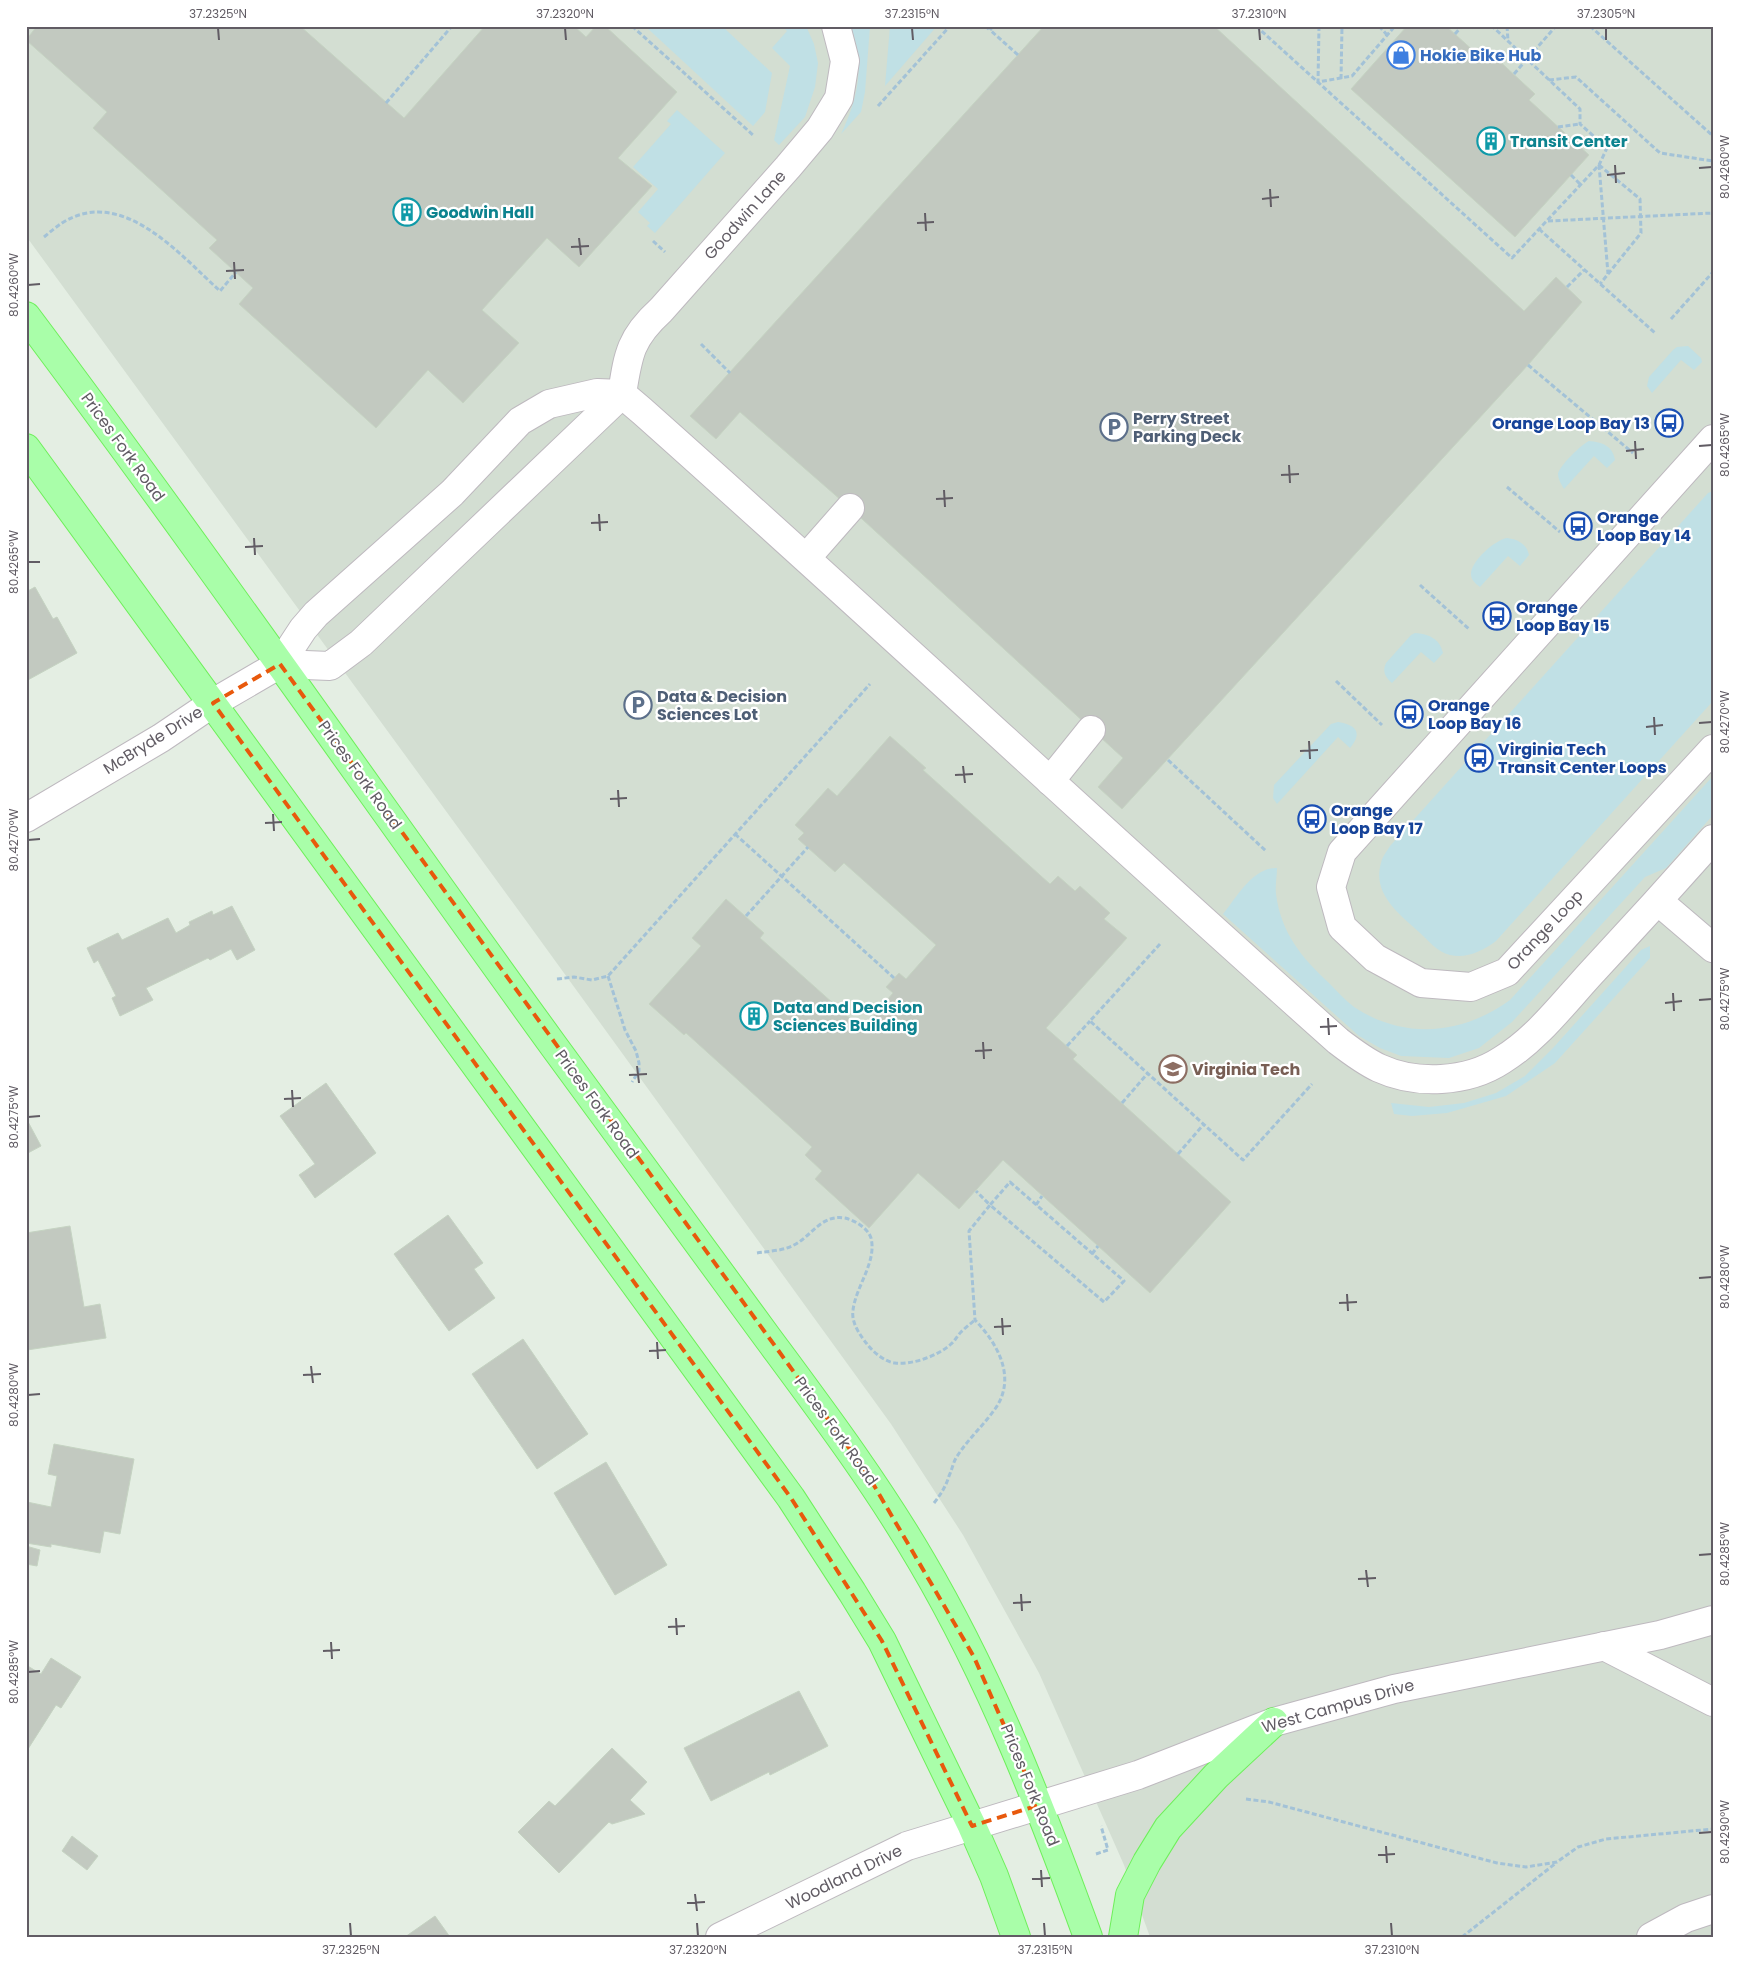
<svg xmlns="http://www.w3.org/2000/svg" width="1739" height="1963" font-family="Poppins,sans-serif">
<rect width="100%" height="100%" fill="#e4eee3"/>
<path fill="#d3ded2" d="M 26,26 L 1713,26 L 1713,1937 L 1150,1937 L 1124,1865 L 1039,1673 L 963,1535 L 891,1424 L 527,922 L 26,236 Z"/>
<g fill="#c0e0e5">
<path d="M 645,26 L 722,26 L 772,73 L 765,112 L 753,126 Z"/>
<path d="M 782,26 L 806,26 L 814,44 L 818,63 L 815,87 L 805,117 L 779,145 L 774,140 L 790,66 L 772,48 L 787,31 Z"/>
<path d="M 850,26 L 870,26 L 865,92 L 861,112 L 841,134 C 858,99 866,63 850,26 Z"/>
<path d="M 890,26 L 937,26 L 885,86 Z"/>
<path d="M 677,110 L 725,153 L 655,233 L 647,226 L 650,223 L 638,212 L 658,189 L 633,167 L 671,124 L 667,121 Z"/>
<path d="M 1688,346 L 1701,358 L 1702,362 L 1694,370 L 1681,360 L 1652,393 L 1647,386 L 1649,377 L 1673,350 L 1677,347 Z"/>
<path d="M 1589,441 C 1602,442 1613,446 1615,460 L 1607,468 L 1594,456 L 1564,489 C 1561,484 1558,479 1558,474 C 1559,466 1582,444 1589,441 Z"/>
<path d="M 1713,491 L 1713,701 L 1496,941 C 1483,951 1466,959 1450,955 C 1437,952 1428,940 1419,932 C 1399,914 1372,894 1381,863 C 1382,857 1387,851 1390,846 L 1708,493 Z"/>
<path d="M 1507,538 C 1517,539 1527,544 1529,555 L 1520,566 L 1508,556 L 1480,587 C 1475,583 1471,580 1471,574 C 1471,561 1495,540 1507,538 Z"/>
<path d="M 1415,633 C 1429,634 1440,639 1443,653 L 1434,663 L 1421,652 L 1392,683 C 1385,677 1382,671 1386,663 L 1411,635 Z"/>
<path d="M 1338,722 C 1356,725 1363,732 1350,748 L 1338,737 L 1277,804 L 1273,798 L 1274,785 L 1331,724 Z"/>
<path d="M 1713,776 L 1713,815 L 1666,868 L 1645,877 L 1512,1022 L 1479,1048 L 1449,1058 L 1401,1056 L 1380,1048 L 1359,1036 L 1223,914 C 1237,897 1253,867 1277,868 C 1277,876 1275,886 1276,894 C 1281,933 1302,958 1329,983 C 1337,991 1345,1000 1354,1007 C 1404,1040 1462,1035 1510,1000 Z"/>
<path d="M 1650,946 L 1650,958 L 1555,1063 L 1506,1096 L 1447,1113 L 1412,1116 L 1394,1114 L 1391,1103 L 1429,1107 L 1464,1103 L 1496,1093 L 1525,1076 L 1553,1048 L 1641,950 Z"/>
</g>
<g fill="#c2c9c0" stroke="#c5d3c2">
<path d="M 37,26 L 300,26 L 404,118 L 485,26 L 574,26 L 586,37 L 596,26 L 605,26 L 677,92 L 618,158 L 652,186 L 579,267 L 547,238 L 482,310 L 519,343 L 463,403 L 428,370 L 376,428 L 239,304 L 253,288 L 209,248 L 217,240 L 93,128 L 107,112 L 26,40 Z"/>
<path d="M 1044,26 L 1214,26 L 1524,311 L 1556,277 L 1582,302 L 1528,365 L 1122,809 L 1098,787 L 1123,758 L 850,508 L 740,412 L 716,439 L 690,416 Z"/>
<path d="M 1407,26 L 1446,26 L 1487,63 L 1493,55 L 1535,94 L 1529,100 L 1589,155 L 1515,237 L 1351,89 Z"/>
<path d="M 35,587 L 53,619 L 57,617 L 77,653 L 26,681 L 26,634 L 28,633 L 26,592 Z"/>
<path d="M 890,736 L 926,768 L 923,770 L 1050,884 L 1058,876 L 1075,891 L 1080,886 L 1110,913 L 1104,919 L 1127,938 L 1046,1028 L 1077,1055 L 1073,1059 L 1231,1202 L 1150,1293 L 1003,1160 L 959,1209 L 918,1173 L 869,1228 L 815,1179 L 822,1171 L 805,1155 L 812,1147 L 686,1033 L 684,1035 L 649,1004 L 701,946 L 692,938 L 726,899 L 764,933 L 760,938 L 862,1029 L 893,993 L 886,987 L 899,973 L 906,979 L 936,945 L 844,863 L 835,872 L 798,839 L 804,833 L 795,825 L 828,788 L 837,796 Z"/>
<path d="M 232,906 L 255,950 L 237,960 L 231,949 L 210,960 L 208,958 L 146,988 L 153,1000 L 120,1016 L 112,998 L 116,996 L 98,960 L 94,963 L 87,948 L 118,933 L 122,940 L 168,918 L 176,933 L 190,925 L 189,922 L 212,911 L 213,915 Z"/>
<path d="M 326,1083 L 376,1153 L 315,1198 L 299,1175 L 315,1164 L 280,1116 Z"/>
<path d="M 26,1118 L 41,1146 L 26,1154 Z"/>
<path d="M 448,1215 L 483,1263 L 474,1269 L 495,1298 L 449,1331 L 394,1254 Z"/>
<path d="M 70,1226 L 84,1307 L 100,1304 L 106,1338 L 27,1350 L 26,1233 Z"/>
<path d="M 523,1339 L 588,1434 L 537,1469 L 472,1374 Z"/>
<path d="M 54,1444 L 134,1459 L 120,1534 L 104,1531 L 100,1553 L 51,1544 L 51,1547 L 26,1543 L 27,1502 L 51,1507 L 57,1476 L 48,1474 Z"/>
<path d="M 606,1462 L 667,1565 L 615,1595 L 554,1493 Z"/>
<path d="M 26,1546 L 40,1550 L 37,1566 L 26,1564 Z"/>
<path d="M 51,1658 L 81,1677 L 61,1708 L 56,1705 L 28,1749 L 26,1748 L 26,1665 L 41,1674 Z"/>
<path d="M 799,1691 L 828,1746 L 770,1775 L 769,1772 L 711,1801 L 684,1748 Z"/>
<path d="M 612,1748 L 647,1782 L 630,1800 L 645,1814 L 612,1824 L 609,1822 L 559,1873 L 518,1832 L 549,1801 L 555,1806 Z"/>
<path d="M 72,1836 L 98,1856 L 87,1870 L 62,1851 Z"/>
<path d="M 435,1916 L 450,1937 L 405,1937 Z"/>
</g>
<g fill="none" stroke-linecap="round" stroke-linejoin="round">
<g stroke="#beb9bf" stroke-width="30">
<g id="minor">
<path d="M 622,394 C 628,355 630,338 661,310 L 788,167 L 820,129 L 839,98 L 845,61 L 836,26"/>
<path d="M 1713,439 L 1342,852 L 1331,887 L 1342,927 L 1375,958 L 1421,983 L 1471,987 L 1507,972 L 1713,749"/>
<path d="M 807,557 L 850,508"/>
<path d="M 280,664 L 330,666 L 361,643 L 622,394"/>
<path d="M 1050,781 L 1091,730"/>
<path d="M 26,818 L 161,738 L 213,703 L 280,664 L 303,629 L 316,614 L 452,493 L 520,421 L 549,404 L 597,393 L 622,394 L 642,411 C 876,619 1104,833 1338,1041 C 1351,1051 1364,1061 1379,1068 C 1416,1085 1467,1083 1502,1060 C 1538,1038 1565,1001 1594,970 C 1634,927 1674,883 1713,839"/>
<path d="M 1658,901 L 1713,948"/>
<path d="M 1604,1646 L 1713,1702"/>
<path d="M 720,1937 L 907,1846 L 1138,1775 L 1274,1722 L 1394,1689 L 1660,1635 L 1713,1620"/>
<path d="M 1651,1937 L 1686,1918 L 1713,1909"/>
</g>
</g>
<g stroke="#6eef5b" stroke-width="30">
<g id="major">
<path d="M 26,316 C 206,556 377,802 553,1045 C 624,1142 696,1239 767,1337 C 821,1410 876,1483 922,1562 C 992,1681 1041,1808 1088,1937"/>
<path d="M 26,448 L 791,1498 L 852,1592 L 882,1641 L 972,1826 L 994,1876 L 1016,1937"/>
<path d="M 1123,1937 L 1130,1895 L 1147,1862 L 1168,1828 L 1216,1776 L 1274,1722"/>
</g>
</g>
<g stroke="#a3c2d7" stroke-width="3" stroke-dasharray="5 2.5" stroke-linecap="butt">
<path d="M 632,26 L 753,135"/>
<path d="M 985,26 L 990,30"/>
<path d="M 993,26 L 990,30 L 1018,55"/>
<path d="M 1256,26 L 1512,258 L 1599,165 L 1607,148 L 1580,124 L 1580,109 L 1492,26"/>
<path d="M 1319,26 L 1318,82 L 1352,76 L 1395,26"/>
<path d="M 1379,26 L 1387,35"/>
<path d="M 1507,26 L 1508,41"/>
<path d="M 1590,26 L 1713,136"/>
<path d="M 574,27 L 575,26"/>
<path d="M 1455,34 L 1462,26"/>
<path d="M 1514,74 L 1556,26"/>
<path d="M 1341,79 L 1342,26"/>
<path d="M 1549,80 L 1576,77 L 1660,153 L 1713,161"/>
<path d="M 386,103 L 452,26"/>
<path d="M 878,106 L 950,26"/>
<path d="M 1558,127 L 1580,124"/>
<path d="M 1599,165 L 1640,199 L 1641,233 L 1600,284"/>
<path d="M 1599,165 L 1608,274"/>
<path d="M 1571,175 L 1581,185"/>
<path d="M 1548,221 L 1713,213"/>
<path d="M 1539,229 L 1655,333"/>
<path d="M 44,237 C 50,232 56,227 62,223 C 122,185 180,255 220,291 L 236,272"/>
<path d="M 653,241 L 665,252"/>
<path d="M 1567,287 L 1584,270"/>
<path d="M 1671,319 L 1713,272"/>
<path d="M 701,344 L 730,373"/>
<path d="M 1528,365 L 1633,453"/>
<path d="M 1507,487 L 1560,532"/>
<path d="M 1420,585 L 1470,630"/>
<path d="M 1336,681 L 1382,725"/>
<path d="M 1168,760 L 1266,851"/>
<path d="M 735,834 L 894,978"/>
<path d="M 746,916 L 808,847"/>
<path d="M 1160,944 L 1090,1021 L 1243,1160 L 1312,1084"/>
<path d="M 608,976 L 625,1030 L 636,1051 L 639,1063 L 639,1071 L 632,1082"/>
<path d="M 557,979 L 574,977 L 592,980 L 608,976 L 870,684"/>
<path d="M 1067,1046 L 1090,1021"/>
<path d="M 1122,1103 L 1148,1073"/>
<path d="M 1178,1154 L 1204,1124"/>
<path d="M 1010,1182 L 1124,1281 L 1104,1302 L 990,1205 Z"/>
<path d="M 1036,1205 L 1042,1196"/>
<path d="M 757,1253 C 769,1251 783,1251 794,1245 C 812,1236 821,1214 845,1218 C 854,1220 868,1228 871,1238 C 877,1262 856,1286 853,1310 C 851,1323 860,1335 867,1344 C 873,1352 885,1362 895,1363 C 912,1365 938,1356 951,1344 C 955,1341 957,1336 961,1332 C 965,1328 970,1324 975,1320"/>
<path d="M 1092,1254 L 1098,1246"/>
<path d="M 934,1503 C 941,1494 946,1486 949,1476 C 952,1470 953,1463 956,1458 C 967,1440 983,1426 995,1409 C 1017,1378 998,1344 975,1320 L 969,1231 L 990,1205 L 976,1191"/>
<path d="M 1246,1799 L 1269,1802 L 1497,1863 L 1526,1867 L 1557,1862 L 1578,1847 L 1606,1839 L 1713,1829"/>
<path d="M 1096,1854 L 1108,1850 L 1101,1826"/>
<path d="M 1462,1937 L 1556,1863"/>
</g>
<use href="#minor" stroke="#fff" stroke-width="28"/>
<use href="#major" stroke="#a9fea9" stroke-width="28"/>
</g>
<path fill="none" stroke="#e8590c" stroke-width="4" stroke-dasharray="10 6" stroke-linejoin="round" d="M 280,664 L 865,1470 L 974,1657 L 1039,1805 L 972,1826 L 882,1641 L 791,1498 L 213,703 Z"/>
<path fill="none" stroke="#615c64" stroke-width="2" d="M 218,28 L 219,40M 565,28 L 566,40M 912,28 L 913,40M 1259,28 L 1260,40M 1606,28 L 1606,40M 1615,165 L 1616,183M 1699,168 L 1712,167M 1607,175 L 1625,173M 1270,189 L 1271,207M 1262,199 L 1279,197M 925,213 L 926,231M 917,223 L 934,222M 579,238 L 581,255M 571,247 L 589,246M 234,262 L 235,279M 226,271 L 244,270M 28,285 L 40,284M 1635,441 L 1636,459M 1699,446 L 1712,445M 1626,451 L 1644,449M 1289,465 L 1290,483M 1281,475 L 1299,474M 944,490 L 945,507M 936,499 L 953,498M 599,514 L 600,531M 591,523 L 608,522M 254,538 L 255,555M 245,547 L 263,546M 28,562 L 40,562M 1654,717 L 1655,735M 1699,723 L 1712,722M 1646,727 L 1663,725M 1309,741 L 1310,759M 1300,751 L 1318,750M 963,766 L 965,783M 955,775 L 973,774M 618,790 L 619,807M 610,799 L 627,798M 273,814 L 274,831M 265,823 L 282,822M 28,840 L 40,839M 1673,993 L 1674,1011M 1699,1000 L 1712,999M 1665,1003 L 1682,1001M 1328,1018 L 1329,1035M 1320,1027 L 1337,1026M 983,1042 L 984,1059M 975,1051 L 992,1050M 637,1066 L 639,1083M 629,1075 L 647,1074M 292,1090 L 293,1107M 284,1099 L 301,1098M 28,1117 L 40,1116M 1699,1278 L 1712,1277M 1347,1294 L 1348,1311M 1339,1303 L 1357,1302M 1002,1318 L 1003,1335M 994,1327 L 1011,1326M 657,1342 L 658,1359M 649,1351 L 666,1350M 311,1366 L 313,1383M 303,1375 L 321,1374M 28,1395 L 40,1394M 1699,1555 L 1712,1554M 1366,1570 L 1368,1587M 1358,1579 L 1376,1578M 1021,1594 L 1022,1611M 1013,1603 L 1031,1602M 676,1618 L 677,1635M 668,1627 L 685,1626M 331,1642 L 332,1659M 323,1651 L 340,1650M 28,1672 L 40,1671M 1699,1833 L 1712,1832M 1386,1846 L 1387,1863M 1378,1855 L 1395,1854M 1041,1870 L 1042,1887M 1032,1879 L 1050,1878M 695,1894 L 697,1911M 687,1903 L 705,1902M 350,1923 L 351,1936M 697,1923 L 698,1936M 1044,1923 L 1045,1936M 1391,1923 L 1392,1936"/>
<defs>
<g id="shop-ring" transform="scale(1.4375)"><circle r="9.5" fill="#fff" stroke="#3f7fe0" stroke-width="1.5"/><path d="M-5-2.5h2.3a2.7 3.5 0 0 1 5.4 0H5L5.5 6h-11ZM-1.5-2.5h3a1.5 2.3 0 0 0-3 0Z" fill="#3f7fe0"/></g>
<g id="building-ring" transform="scale(1.4375)"><circle r="9.5" fill="#fff" stroke="#0f9aa8" stroke-width="1.5"/><path d="M-4-6H4V6H1V3H-1V6H-4ZM-2.5-4.3h1.7v1.8h-1.7ZM.8-4.3h1.7v1.8H.8ZM-2.5-1h1.7V.8h-1.7ZM.8-1h1.7V.8H.8Z" fill="#0f9aa8"/></g>
<g id="bus-ring" transform="scale(1.4375)"><circle r="9.5" fill="#fff" stroke="#1a4fb4" stroke-width="1.5"/><path d="M-5-6H5V4H4V6H2V4H-2V6H-4V4H-5ZM-3.5-4V0h7V-4ZM-3.5 1.2v1.5H-2V1.2ZM2 1.2v1.5H3.5V1.2Z" fill="#1a4fb4"/></g>
<g id="parking-ring" transform="scale(1.4375)"><circle r="9.5" fill="#fff" stroke="#5c6f8a" stroke-width="1.5"/><path d="M-3.5-5.5H1a3.5 3.5 0 0 1 0 7H-1V5.5H-3.5ZM-1-3.4V-.6H.8a1.4 1.4 0 0 0 0-2.8Z" fill="#5c6f8a"/></g>
<g id="university-ring" transform="scale(1.4375)"><circle r="9.5" fill="#fff" stroke="#8d6e63" stroke-width="1.5"/><path d="M0-5L7-2L0 1L-7-2ZM-4 1L0 2.5L4 1V4Q0 6-4 4Z" fill="#8d6e63"/></g>
</defs>
<g fill-rule="evenodd">
<use href="#shop-ring" x="1401" y="55"/>
<use href="#building-ring" x="1491" y="141"/>
<use href="#building-ring" x="407" y="212"/>
<use href="#bus-ring" x="1669" y="423"/>
<use href="#parking-ring" x="1114" y="427"/>
<use href="#bus-ring" x="1578" y="526"/>
<use href="#bus-ring" x="1497" y="616"/>
<use href="#parking-ring" x="638" y="705"/>
<use href="#bus-ring" x="1409" y="714"/>
<use href="#bus-ring" x="1479" y="758"/>
<use href="#bus-ring" x="1312" y="819"/>
<use href="#building-ring" x="754" y="1016"/>
<use href="#university-ring" x="1173" y="1069"/>
</g>
<g text-anchor="middle" dominant-baseline="central" stroke-width="4.5" stroke-linejoin="round" paint-order="stroke">
<g font-size="16" font-weight="bold" fill="#366cbe" stroke="#fff" text-anchor="start">
<text x="1420" y="55">Hokie Bike Hub</text>
</g>
<g font-size="16" font-weight="bold" fill="#0d838f" stroke="#fff" text-anchor="start">
<text x="1510" y="141">Transit Center</text>
<text x="426" y="212">Goodwin Hall</text>
<text x="773" y="1007">Data and Decision<tspan x="773" dy="18">Sciences Building</tspan></text>
</g>
<g font-size="16" fill="#615c64" stroke="#fff">
<text transform="translate(745 215) rotate(-48)">Goodwin Lane</text>
<text transform="translate(123 447) rotate(54)">Prices Fork Road</text>
<text transform="translate(153 740) rotate(-32)">McBryde Drive</text>
<text transform="translate(360 775) rotate(54)">Prices Fork Road</text>
<text transform="translate(1545 930) rotate(-47)">Orange Loop</text>
<text transform="translate(597 1104) rotate(54)">Prices Fork Road</text>
<text transform="translate(836 1431) rotate(54)">Prices Fork Road</text>
<text transform="translate(1338 1706) rotate(-16)">West Campus Drive</text>
<text transform="translate(1030 1785) rotate(68)">Prices Fork Road</text>
<text transform="translate(844 1877) rotate(-26)">Woodland Drive</text>
</g>
<g font-size="16" font-weight="bold" fill="#4e5e75" stroke="#fff" text-anchor="start">
<text x="1133" y="418">Perry Street<tspan x="1133" dy="18">Parking Deck</tspan></text>
<text x="657" y="696">Data &amp; Decision<tspan x="657" dy="18">Sciences Lot</tspan></text>
</g>
<g font-size="16" font-weight="bold" fill="#164399" stroke="#fff" text-anchor="start">
<text x="1650" y="423" text-anchor="end">Orange Loop Bay 13</text>
<text x="1597" y="517">Orange<tspan x="1597" dy="18">Loop Bay 14</tspan></text>
<text x="1516" y="607">Orange<tspan x="1516" dy="18">Loop Bay 15</tspan></text>
<text x="1428" y="705">Orange<tspan x="1428" dy="18">Loop Bay 16</tspan></text>
<text x="1498" y="749">Virginia Tech<tspan x="1498" dy="18">Transit Center Loops</tspan></text>
<text x="1331" y="810">Orange<tspan x="1331" dy="18">Loop Bay 17</tspan></text>
</g>
<g font-size="16" font-weight="bold" fill="#785e54" stroke="#fff" text-anchor="start">
<text x="1192" y="1069">Virginia Tech</text>
</g>
</g>
<rect width="1739" height="1963" fill="none" stroke="#ffffff" stroke-width="55"/>
<rect x="28" y="28" width="1684" height="1908" fill="none" stroke="#615c64" stroke-width="2"/>
<g font-size="12" text-anchor="middle" fill="#615c64">
<text x="218" y="18">37.2325°N</text>
<text x="565" y="18">37.2320°N</text>
<text x="912" y="18">37.2315°N</text>
<text x="1259" y="18">37.2310°N</text>
<text x="1606" y="18">37.2305°N</text>
<text transform="translate(1725 167) rotate(-90)" y="4">80.4260°W</text>
<text transform="translate(14 285) rotate(-90)" y="4">80.4260°W</text>
<text transform="translate(1725 445) rotate(-90)" y="4">80.4265°W</text>
<text transform="translate(14 562) rotate(-90)" y="4">80.4265°W</text>
<text transform="translate(1725 722) rotate(-90)" y="4">80.4270°W</text>
<text transform="translate(14 840) rotate(-90)" y="4">80.4270°W</text>
<text transform="translate(1725 999) rotate(-90)" y="4">80.4275°W</text>
<text transform="translate(14 1117) rotate(-90)" y="4">80.4275°W</text>
<text transform="translate(1725 1277) rotate(-90)" y="4">80.4280°W</text>
<text transform="translate(14 1395) rotate(-90)" y="4">80.4280°W</text>
<text transform="translate(1725 1554) rotate(-90)" y="4">80.4285°W</text>
<text transform="translate(14 1672) rotate(-90)" y="4">80.4285°W</text>
<text transform="translate(1725 1832) rotate(-90)" y="4">80.4290°W</text>
<text x="351" y="1954">37.2325°N</text>
<text x="698" y="1954">37.2320°N</text>
<text x="1045" y="1954">37.2315°N</text>
<text x="1392" y="1954">37.2310°N</text>
</g>
</svg>
